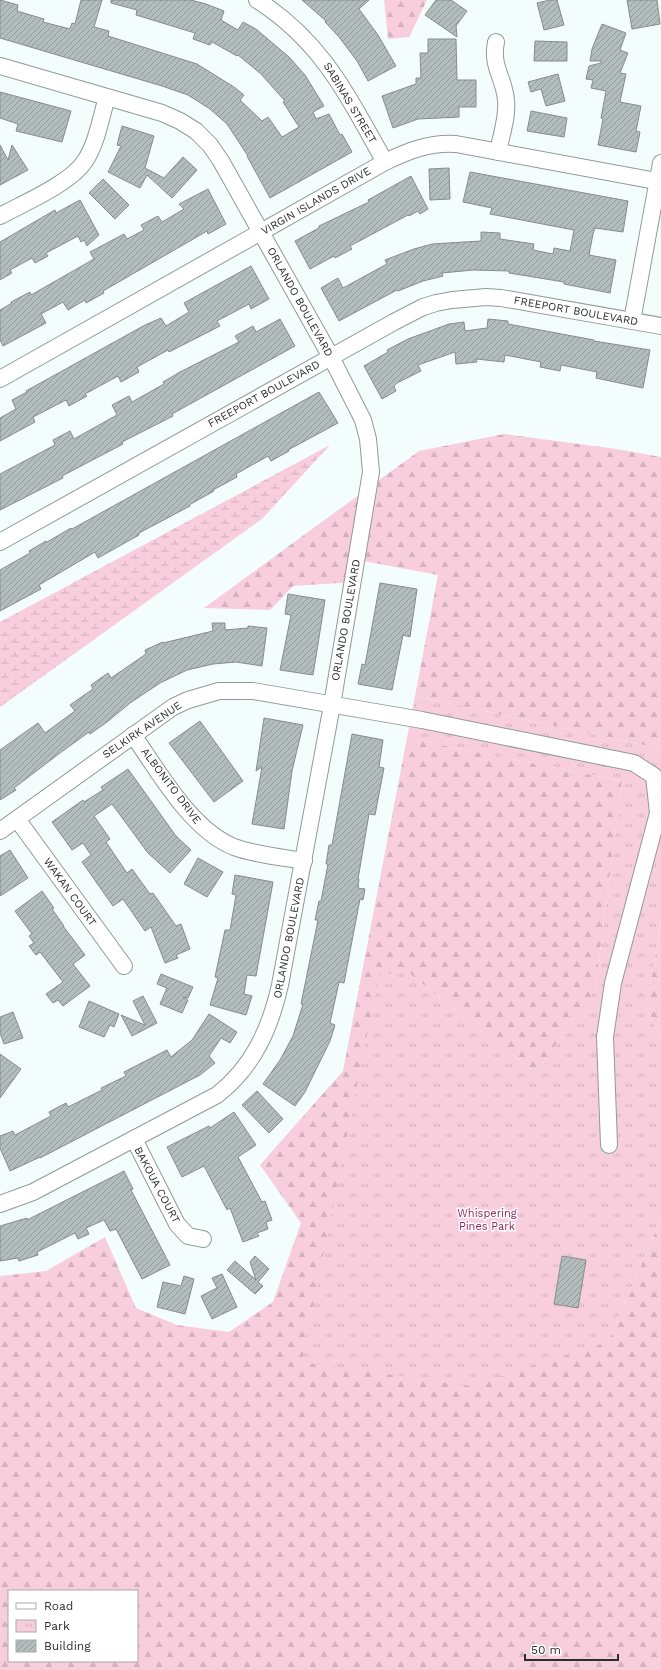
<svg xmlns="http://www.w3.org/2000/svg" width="661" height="1670" font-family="'Work Sans',sans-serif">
<defs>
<pattern id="forest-firs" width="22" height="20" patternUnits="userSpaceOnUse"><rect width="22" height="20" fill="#f8cddc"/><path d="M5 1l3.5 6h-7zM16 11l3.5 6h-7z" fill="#d5b0bd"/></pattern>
<pattern id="wetland-marsh" width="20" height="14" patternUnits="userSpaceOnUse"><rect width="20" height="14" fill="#f8cddc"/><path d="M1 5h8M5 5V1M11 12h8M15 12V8" fill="none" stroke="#d5b0bd"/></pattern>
<pattern id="park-tufts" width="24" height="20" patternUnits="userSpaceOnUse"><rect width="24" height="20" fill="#f8cddc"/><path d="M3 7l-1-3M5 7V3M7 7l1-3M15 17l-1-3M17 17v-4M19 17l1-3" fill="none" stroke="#d5b0bd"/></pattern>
<pattern id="building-hatch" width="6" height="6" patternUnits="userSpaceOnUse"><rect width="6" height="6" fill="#b3bebc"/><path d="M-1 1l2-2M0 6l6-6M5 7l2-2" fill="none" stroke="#929b99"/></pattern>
</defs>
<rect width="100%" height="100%" fill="#f3fdfc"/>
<g fill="url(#forest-firs)" fill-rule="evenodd">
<path d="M 384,0 L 427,0 L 409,37 L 388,39 Z"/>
<path d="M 504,434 L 616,449 L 661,457 L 661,749 L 415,696 L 438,575 L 358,560 L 355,582 L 293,586 L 270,610 L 204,608 L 419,451 Z"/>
<path d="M 407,738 L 622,781 L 595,990 L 535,1073 L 406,971 L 608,1342 L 661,1219 L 661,1670 L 0,1670 L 0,1276 L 46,1271 L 105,1237 L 136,1308 L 177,1325 L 229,1332 L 273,1302 L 301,1223 L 260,1165 L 343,1071 ZM 9,1591 L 137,1591 L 137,1661 L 9,1661 Z"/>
<path d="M 661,923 L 661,1039 L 646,1008 Z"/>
</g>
<path fill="url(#wetland-marsh)" d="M 330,445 L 262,519 L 0,707 L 0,622 Z"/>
<path fill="url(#park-tufts)" d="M 415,696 L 661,749 L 661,923 L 646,1008 L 661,1039 L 661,1219 L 608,1342 L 471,1386 L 302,1362 L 379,975 L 406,971 L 535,1073 L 595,990 L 622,781 L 407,738 Z"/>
<g fill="url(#building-hatch)" stroke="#838d8c">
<path d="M 0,0 L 18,5 L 17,11 L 44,19 L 43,22 L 70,29 L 72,23 L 75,24 L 81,0 L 102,0 L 94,27 L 109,31 L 108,36 L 197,64 L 234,87 L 244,95 L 240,100 L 262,121 L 268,117 L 282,137 L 299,127 L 283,102 L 285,101 L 261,74 L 238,55 L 237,56 L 212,42 L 210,45 L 193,39 L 195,33 L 136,15 L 137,10 L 111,3 L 111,0 L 191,0 L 206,4 L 224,11 L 221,20 L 238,30 L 243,22 L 256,29 L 289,57 L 305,75 L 324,106 L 313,112 L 316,119 L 329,114 L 340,135 L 342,134 L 352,152 L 270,198 L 247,156 L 248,156 L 227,124 L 210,109 L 188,95 L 162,86 L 0,38 Z"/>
<path d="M 302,0 L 369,0 L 359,9 L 378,35 L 396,66 L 368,81 L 357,61 L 339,37 L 325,22 L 326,21 Z"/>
<path d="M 436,0 L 451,0 L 467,11 L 456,26 L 457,37 L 425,15 Z"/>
<path d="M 550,0 L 557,0 L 564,25 L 544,30 L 537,3 Z"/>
<path d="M 627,0 L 657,0 L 660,24 L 632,29 Z"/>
<path d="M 602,24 L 626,33 L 620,50 L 628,53 L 620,73 L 626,74 L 620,102 L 641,106 L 636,131 L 640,132 L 636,152 L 598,145 L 603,119 L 601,118 L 606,91 L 591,88 L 593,80 L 586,79 L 589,66 L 601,63 L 601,61 L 590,61 L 592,49 Z"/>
<path d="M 428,39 L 456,39 L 457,80 L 476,80 L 476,107 L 459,107 L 459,117 L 418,119 L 393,128 L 382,96 L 416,84 L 416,78 L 421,78 L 420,53 L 428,53 Z"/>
<path d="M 535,41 L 567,42 L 567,61 L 534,61 Z"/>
<path d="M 558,74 L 565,101 L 546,106 L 541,89 L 531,92 L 528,82 Z"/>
<path d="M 0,92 L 71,111 L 62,142 L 16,131 L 18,124 L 0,118 Z"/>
<path d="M 531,111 L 567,118 L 564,137 L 527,131 Z"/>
<path d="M 122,126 L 154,136 L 145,168 L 164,178 L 183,157 L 197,170 L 172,198 L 147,175 L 140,188 L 108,172 L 121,146 L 117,145 Z"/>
<path d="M 0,145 L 8,160 L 12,145 L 28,170 L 0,185 Z"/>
<path d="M 449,168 L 450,199 L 430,200 L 429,169 Z"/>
<path d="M 470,172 L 628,201 L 623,232 L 595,228 L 593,234 L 589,255 L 616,260 L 610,293 L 564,284 L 564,282 L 509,273 L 509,271 L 473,270 L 442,273 L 443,276 L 423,281 L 398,291 L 397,290 L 339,321 L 321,288 L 338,278 L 343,288 L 387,264 L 385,260 L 414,249 L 432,244 L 481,241 L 481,232 L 500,233 L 500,239 L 534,244 L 533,250 L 553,254 L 554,248 L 570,251 L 574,230 L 490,214 L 492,208 L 463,202 Z"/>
<path d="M 411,176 L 428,209 L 420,214 L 418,211 L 409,216 L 408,215 L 350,246 L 352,249 L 335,258 L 334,256 L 310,269 L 295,241 L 319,228 L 319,226 L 369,202 L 368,200 Z"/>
<path d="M 103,179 L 129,205 L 115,219 L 89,193 Z"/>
<path d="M 208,189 L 226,224 L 208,234 L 207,231 L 176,249 L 103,291 L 104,293 L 86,303 L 85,300 L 68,310 L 63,302 L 41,314 L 46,323 L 3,346 L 0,340 L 0,310 L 12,303 L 11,302 L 30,292 L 31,295 L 94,259 L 90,252 L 124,234 L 127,239 L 144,230 L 141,225 L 158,216 L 162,222 L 184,209 L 179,204 Z"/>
<path d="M 80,200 L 99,235 L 87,246 L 84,240 L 81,242 L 78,236 L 46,253 L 48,256 L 35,263 L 32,258 L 10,270 L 12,273 L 0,280 L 0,242 L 55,210 L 56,213 Z"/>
<path d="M 251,266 L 269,299 L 251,309 L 249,304 L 217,321 L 220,326 L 169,352 L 168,350 L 137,367 L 139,372 L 121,382 L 118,376 L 85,394 L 87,396 L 69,406 L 66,400 L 33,417 L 35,422 L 0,441 L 0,418 L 16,409 L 12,400 L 27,392 L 26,391 L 145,325 L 161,318 L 166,326 L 189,312 L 184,303 Z"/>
<path d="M 280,319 L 295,346 L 172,414 L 173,416 L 122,442 L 123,444 L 62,476 L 63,478 L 0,510 L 0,474 L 55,445 L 53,440 L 70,431 L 74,439 L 117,415 L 112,405 L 129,396 L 132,402 L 164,384 L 163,382 L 180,372 L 239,342 L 235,336 L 253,326 L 256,332 Z"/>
<path d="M 488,319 L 508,321 L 508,324 L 594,340 L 594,341 L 650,350 L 643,388 L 596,378 L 597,372 L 561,365 L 560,371 L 540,367 L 541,362 L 505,355 L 504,362 L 476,359 L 477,362 L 456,364 L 455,352 L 418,365 L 421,371 L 397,383 L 394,386 L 396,391 L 382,399 L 364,366 L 388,352 L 387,350 L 408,339 L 449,324 L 464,322 L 465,331 L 487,328 Z"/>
<path d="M 319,392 L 338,423 L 288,450 L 289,451 L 271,461 L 268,456 L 236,474 L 237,477 L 213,490 L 214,491 L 189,505 L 190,506 L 139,533 L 139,535 L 98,558 L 95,552 L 39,585 L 41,589 L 0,611 L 0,570 L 30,553 L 29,551 L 46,541 L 47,542 L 71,528 L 72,529 Z"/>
<path d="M 380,583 L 417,589 L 410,637 L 403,635 L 392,690 L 358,684 L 362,664 L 365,665 Z"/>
<path d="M 288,594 L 325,600 L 313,675 L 280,670 L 291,615 L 285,614 Z"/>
<path d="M 212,623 L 225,623 L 225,630 L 248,628 L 248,626 L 267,628 L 262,666 L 236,662 L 213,664 L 187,670 L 160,683 L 130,703 L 107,722 L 90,734 L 89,732 L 60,753 L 14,788 L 16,790 L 0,800 L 0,750 L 38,723 L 45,733 L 75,711 L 70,705 L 93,689 L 91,685 L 108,673 L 111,678 L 146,654 L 145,650 L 163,642 L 163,643 L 213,631 Z"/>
<path d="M 264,718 L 303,725 L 292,771 L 284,829 L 252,824 L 262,767 L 256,771 Z"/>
<path d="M 200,721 L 243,781 L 214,802 L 169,743 Z"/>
<path d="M 352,734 L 383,740 L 379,767 L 384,768 L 375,815 L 369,814 L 358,879 L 359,879 L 358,888 L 365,889 L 363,900 L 360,899 L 344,983 L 339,982 L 330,1023 L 335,1025 L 330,1041 L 305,1092 L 295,1106 L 263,1084 L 280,1060 L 293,1036 L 303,1004 L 301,1004 L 318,920 L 315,920 L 319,901 L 321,901 L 328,864 L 326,864 L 329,845 L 332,845 Z"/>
<path d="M 128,769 L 176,836 L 191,850 L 170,873 L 148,853 L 112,804 L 94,816 L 110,839 L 106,842 L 127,873 L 132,869 L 150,894 L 153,893 L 176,926 L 181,924 L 190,949 L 176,955 L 178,958 L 165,963 L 151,927 L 145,931 L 123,899 L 113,906 L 82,862 L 91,855 L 83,843 L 72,850 L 52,822 L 83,800 L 84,802 L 103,790 L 101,787 Z"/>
<path d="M 10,850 L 28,878 L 0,896 L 0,856 Z"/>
<path d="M 198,858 L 223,872 L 207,897 L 184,884 Z"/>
<path d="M 235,875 L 273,882 L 256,976 L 247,975 L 244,994 L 252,996 L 246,1015 L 210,1005 L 218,978 L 215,977 L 225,930 L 230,930 L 236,895 L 232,894 Z"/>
<path d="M 42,891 L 54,908 L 52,909 L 64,926 L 63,926 L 85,955 L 73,964 L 90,986 L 63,1006 L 58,1000 L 53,1003 L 46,994 L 63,982 L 40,952 L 36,955 L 29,946 L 34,943 L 29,936 L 32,934 L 15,911 Z"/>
<path d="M 161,974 L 193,987 L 188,998 L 183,997 L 188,1000 L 182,1013 L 160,1004 L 167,988 L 157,984 Z"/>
<path d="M 143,996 L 157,1023 L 132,1036 L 121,1015 L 145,1025 L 133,1001 Z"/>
<path d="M 89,1001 L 119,1014 L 114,1027 L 110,1025 L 104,1037 L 79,1027 Z"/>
<path d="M 13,1012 L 23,1038 L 4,1044 L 0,1033 L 0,1017 Z"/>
<path d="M 209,1014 L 237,1032 L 230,1043 L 221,1038 L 209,1056 L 215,1063 L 200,1075 L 40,1158 L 40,1157 L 10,1171 L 0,1148 L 0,1136 L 13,1131 L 15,1135 L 51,1116 L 49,1112 L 66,1103 L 68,1107 L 102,1090 L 101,1088 L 126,1076 L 124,1072 L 167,1050 L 171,1057 L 192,1040 Z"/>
<path d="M 0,1054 L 21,1069 L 0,1098 Z"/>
<path d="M 257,1091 L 283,1119 L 269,1133 L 242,1105 Z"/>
<path d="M 234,1112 L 256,1145 L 238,1157 L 262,1202 L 265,1201 L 272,1220 L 266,1222 L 268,1229 L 257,1233 L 259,1236 L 243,1242 L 230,1208 L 227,1210 L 204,1166 L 182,1177 L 167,1147 L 209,1126 L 210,1128 Z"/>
<path d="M 124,1171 L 133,1189 L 131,1190 L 170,1265 L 142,1279 L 116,1229 L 110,1231 L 104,1220 L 86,1228 L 89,1234 L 78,1239 L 75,1233 L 37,1252 L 38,1255 L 19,1261 L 18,1258 L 0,1261 L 0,1226 L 27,1218 L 27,1220 Z"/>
<path d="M 255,1256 L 269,1269 L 258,1282 L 263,1286 L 255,1294 L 227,1270 L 235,1261 L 256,1280 L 250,1262 Z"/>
<path d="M 562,1256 L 586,1260 L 578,1308 L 554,1304 Z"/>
<path d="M 222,1274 L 237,1307 L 212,1319 L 201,1296 L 217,1288 L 212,1278 Z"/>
<path d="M 184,1276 L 194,1279 L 185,1314 L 157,1307 L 163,1282 L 181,1286 Z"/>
</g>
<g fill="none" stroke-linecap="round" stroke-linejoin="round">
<g stroke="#909a99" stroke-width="18">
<g id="minor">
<path d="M 257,0 C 323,42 348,97 385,162"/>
<path d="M 496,42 C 491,67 504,77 506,100 C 508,116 501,136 498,152"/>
<path d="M 0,66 L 162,113 L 180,121 L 196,131 L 210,145 L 221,161 L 331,357 L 363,420 L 368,439 L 371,472 L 332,705 L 280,985 C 270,1029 253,1067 217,1095 L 33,1192 L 0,1204"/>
<path d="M 0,216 C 24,203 71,183 85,161 C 97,143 101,117 107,97"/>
<path d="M 632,321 L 661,163"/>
<path d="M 0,379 L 385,162 C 408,151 430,142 456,144 L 661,182"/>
<path d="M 0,542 L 394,322 L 423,307 L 436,303 L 452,300 L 486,297 L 501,298 L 661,326"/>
<path d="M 133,735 C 159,772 191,830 234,847 C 256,855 281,857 304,861"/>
<path d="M 17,819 L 124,966"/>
<path d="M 0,831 L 173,707 L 188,700 L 219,691 L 253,691 L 422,720 L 634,763 L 654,776 L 658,813 L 613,983 L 605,1037 L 609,1145"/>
<path d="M 134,1139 L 177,1224 L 188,1236 L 203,1239"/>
</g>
</g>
<use href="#minor" stroke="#fff" stroke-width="16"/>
</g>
<g text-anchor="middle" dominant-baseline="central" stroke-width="3" stroke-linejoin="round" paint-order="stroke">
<g font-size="11" fill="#2a2e2d" stroke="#fff">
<text transform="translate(350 103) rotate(59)">SABINAS STREET</text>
<text transform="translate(316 201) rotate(-30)">VIRGIN ISLANDS DRIVE</text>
<text transform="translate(300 302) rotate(61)">ORLANDO BOULEVARD</text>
<text transform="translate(576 311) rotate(10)">FREEPORT BOULEVARD</text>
<text transform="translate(264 394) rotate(-29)">FREEPORT BOULEVARD</text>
<text transform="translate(346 620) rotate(-80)">ORLANDO BOULEVARD</text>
<text transform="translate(142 730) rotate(-34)">SELKIRK AVENUE</text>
<text transform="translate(171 786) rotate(53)">ALBONITO DRIVE</text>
<text transform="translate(70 892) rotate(54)">WAKAN COURT</text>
<text transform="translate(289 938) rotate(-79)">ORLANDO BOULEVARD</text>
<text transform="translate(157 1185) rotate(62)">BAKOUA COURT</text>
</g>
<g font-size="11" fill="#92255a" stroke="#fff">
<text x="487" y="1213">Whispering<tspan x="487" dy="13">Pines Park</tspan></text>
</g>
</g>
<rect x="8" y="1590" width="130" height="72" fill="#ffffff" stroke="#aaabab"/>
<rect x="16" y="1603" width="20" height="6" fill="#ffffff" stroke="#aaabab"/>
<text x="44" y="1610" font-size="12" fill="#2a2e2d">Road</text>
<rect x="16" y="1620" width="20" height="12" fill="url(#park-tufts)" stroke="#aaabab"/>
<text x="44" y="1630" font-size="12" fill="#2a2e2d">Park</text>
<rect x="16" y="1640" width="20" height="12" fill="url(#building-hatch)" stroke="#aaabab"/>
<text x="44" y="1650" font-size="12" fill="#2a2e2d">Building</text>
<path d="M525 1654v6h93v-6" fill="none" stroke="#2a2e2d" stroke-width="2"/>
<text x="531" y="1654" font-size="12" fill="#2a2e2d" stroke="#ffffff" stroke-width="3" paint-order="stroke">50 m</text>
</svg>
